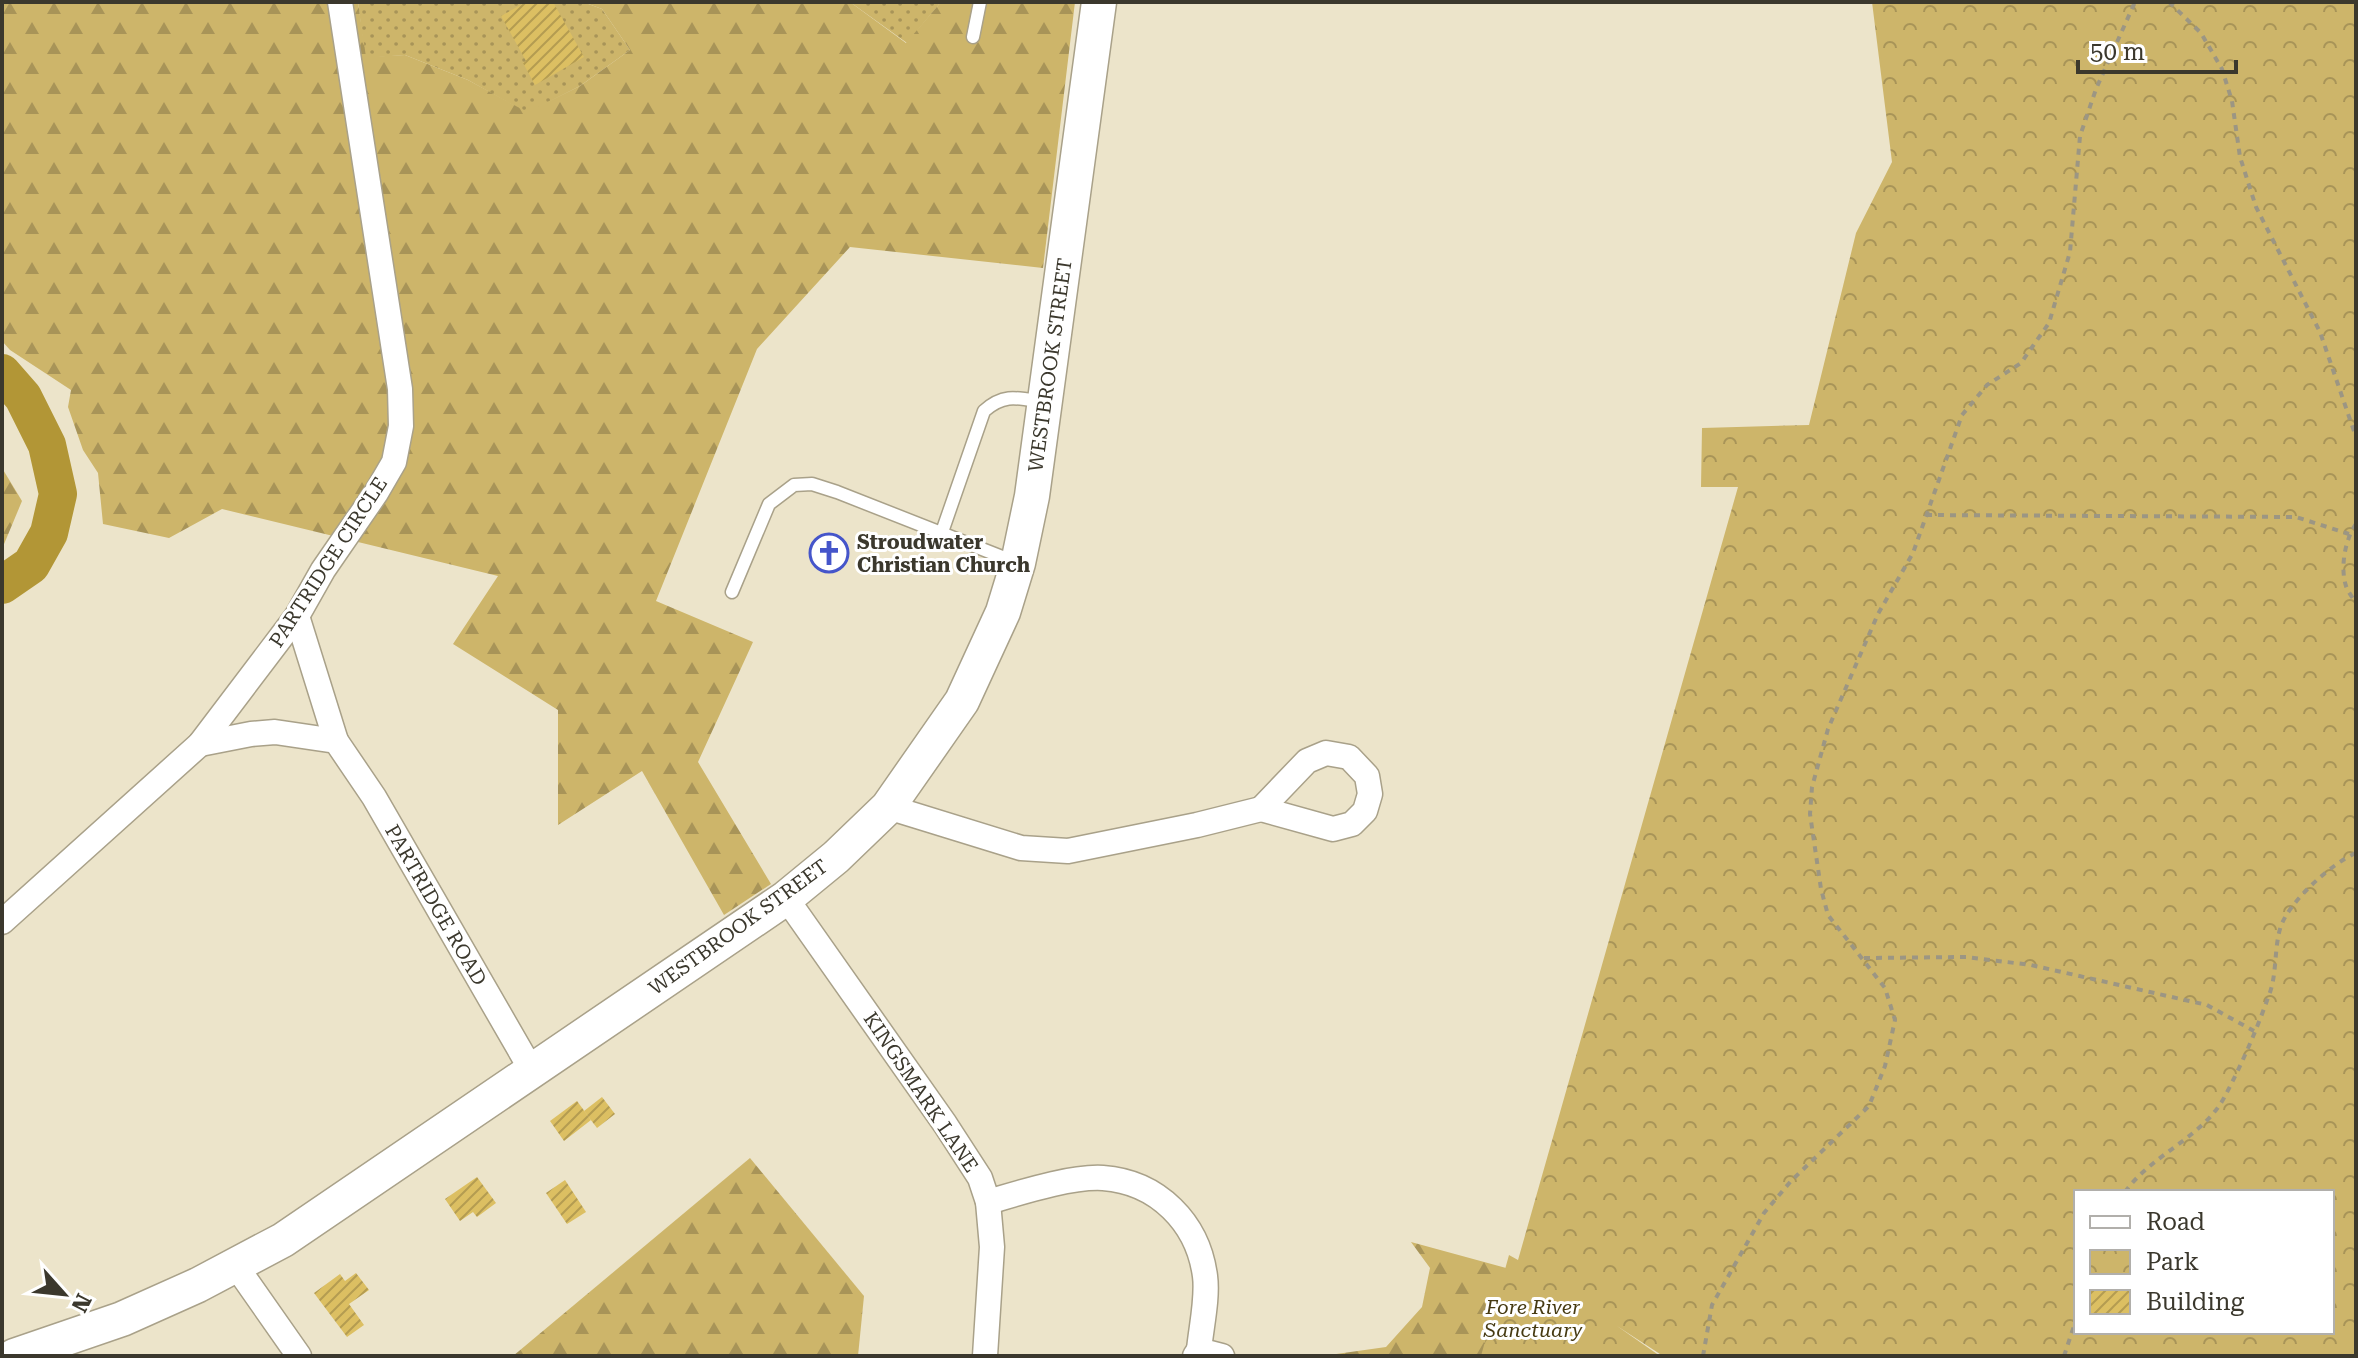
<svg xmlns="http://www.w3.org/2000/svg" width="2358" height="1358" font-family="'Roboto Serif',serif">
<defs>
<pattern id="grass-dots" width="8" height="8" patternUnits="userSpaceOnUse" patternTransform="scale(2)"><rect width="8" height="8" fill="#cdb56a"/><path d="M2 2h.1M6 6h.1" fill="none" stroke="#a89458" stroke-width="1.8" stroke-linecap="round"/></pattern>
<pattern id="forest-firs" width="22" height="20" patternUnits="userSpaceOnUse" patternTransform="scale(2)"><rect width="22" height="20" fill="#cdb56a"/><path d="M5 1l3.5 6h-7zM16 11l3.5 6h-7z" fill="#a89458"/></pattern>
<pattern id="park-crowns" width="20" height="18" patternUnits="userSpaceOnUse" patternTransform="scale(2)"><rect width="20" height="18" fill="#cdb56a"/><path d="M2 6a3 3 0 1 1 6 0M12 15a3 3 0 1 1 6 0" fill="none" stroke="#a89458"/></pattern>
<pattern id="building-hatch" width="6" height="6" patternUnits="userSpaceOnUse" patternTransform="scale(2)"><rect width="6" height="6" fill="#dcbf62"/><path d="M-1 1l2-2M0 6l6-6M5 7l2-2" fill="none" stroke="#b49c51"/></pattern>
</defs>
<rect width="100%" height="100%" fill="#ece4ca"/>
<g fill="url(#grass-dots)">
<path d="M 358,2 L 583,2 L 602,9 L 630,50 L 580,86 L 527,113 L 468,80 L 405,55 L 365,58 Z"/>
<path d="M 850,2 L 941,2 L 907,43 Z"/>
</g>
<g fill="url(#forest-firs)">
<path d="M 2,2 L 358,2 L 366,57 L 405,55 L 468,80 L 527,112 L 580,86 L 630,50 L 602,9 L 583,2 L 850,2 L 906,43 L 941,2 L 1075,2 L 1043,268 L 850,247 L 757,349 L 656,601 L 753,642 L 698,762 L 771,884 L 724,915 L 642,771 L 558,825 L 558,710 L 453,644 L 498,576 L 222,509 L 169,538 L 103,524 L 98,473 L 83,450 L 68,407 L 71,390 L 10,350 L 2,341 Z"/>
<path d="M 2,468 L 22,501 L 2,549 Z"/>
<path d="M 750,1158 L 864,1296 L 858,1356 L 513,1356 Z"/>
<path d="M 1411,1242 L 1561,1283 L 1539,1356 L 1322,1356 L 1386,1347 L 1422,1307 L 1430,1268 Z"/>
</g>
<path fill="url(#park-crowns)" fill-rule="evenodd" d="M 1872,2 L 2356,2 L 2356,1356 L 1663,1356 L 1617,1326 L 1660,1356 L 1481,1356 L 1509,1255 L 1518,1260 L 1738,487 L 1701,487 L 1702,428 L 1809,425 L 1856,233 L 1892,162 ZM 2076,1192 L 2332,1192 L 2332,1332 L 2076,1332 Z"/>
<g fill="none" stroke-linecap="round" stroke-linejoin="round">
<path stroke="#b29636" stroke-width="38" d="M 2,373 L 23,397 L 47,445 L 58,494 L 49,533 L 31,565 L 2,585"/>
</g>
<g fill="url(#building-hatch)">
<path d="M 526,2 L 553,2 L 584,57 L 535,85 L 523,63 L 526,61 L 501,16 Z"/>
<path d="M 602,1097 L 615,1114 L 597,1128 L 584,1111 Z"/>
<path d="M 577,1101 L 591,1120 L 564,1141 L 550,1121 Z"/>
<path d="M 477,1177 L 496,1203 L 477,1217 L 473,1212 L 460,1221 L 445,1199 Z"/>
<path d="M 565,1180 L 586,1212 L 567,1224 L 546,1193 Z"/>
<path d="M 356,1273 L 369,1290 L 349,1304 L 364,1325 L 347,1337 L 314,1293 L 340,1274 L 345,1281 Z"/>
</g>
<g fill="none" stroke-linecap="round" stroke-linejoin="round">
<g stroke="#a9a189" stroke-width="15">
<g id="lane">
<path d="M 973,37 L 980,2"/>
<path d="M 942,532 L 984,411 C 1004,393 1018,398 1042,402"/>
<path d="M 732,592 L 769,504 L 794,485 L 812,484 L 837,492 L 1015,562"/>
</g>
</g>
<g stroke="#a9a189" stroke-width="27">
<g id="street">
<path d="M 297,616 L 336,741"/>
<path d="M 200,744 L 251,734 L 275,732 L 336,741 L 374,797 L 532,1071"/>
<path d="M 1326,753 L 1349,757 L 1367,776 L 1370,794 L 1365,811 L 1352,824 L 1333,829 L 1261,809 L 1307,761 Z"/>
<path d="M 888,807 L 1021,848 L 1068,851 L 1197,825 L 1261,809"/>
<path d="M 786,898 L 945,1124 L 980,1178 L 988,1202 L 992,1247 L 985,1356"/>
<path d="M 2,922 L 200,744 L 297,616 L 323,570 L 376,493 L 394,462 L 401,426 L 400,389 L 340,2"/>
<path d="M 988,1202 C 1019,1193 1071,1176 1103,1178 C 1158,1182 1198,1223 1205,1276 C 1208,1298 1201,1328 1199,1350"/>
<path d="M 236,1266 L 299,1356"/>
<path d="M 1195,1356 L 1199,1350 L 1222,1356"/>
</g>
</g>
<g stroke="#a9a189" stroke-width="37">
<path id="secondary" d="M 14,1356 L 122,1319 L 198,1285 L 283,1240 L 786,898 L 836,857 L 888,807 L 962,701 L 1003,612 L 1018,563 L 1032,496 L 1099,2"/>
</g>
<g stroke="#9c9683" stroke-width="4" stroke-dasharray="6 6" stroke-linecap="butt">
<path d="M 2169,2 L 2201,33 L 2222,69 L 2232,101 L 2240,157 L 2256,207 L 2320,332 L 2356,437"/>
<path d="M 1926,515 L 2296,517 L 2349,534"/>
<path d="M 2356,524 C 2345,539 2340,568 2346,586 C 2348,592 2353,598 2356,603"/>
<path d="M 1864,958 L 1966,957 L 2031,965 L 2207,1005 L 2254,1031"/>
<path d="M 2125,1192 C 2152,1154 2204,1137 2225,1096 C 2242,1064 2257,1029 2269,995 C 2277,975 2274,950 2280,929 C 2287,903 2332,863 2356,853"/>
<path d="M 1703,1356 L 1712,1305 L 1764,1213 L 1791,1181 L 1869,1106 L 1885,1066 L 1895,1020 L 1885,988 L 1828,915 L 1821,889 L 1810,814 L 1812,787 L 1828,729 L 1878,614 L 1913,553 L 1962,415 L 1987,385 L 2021,363 L 2049,323 L 2070,252 L 2080,136 L 2096,89 L 2135,2"/>
<path d="M 2064,1356 L 2076,1320"/>
</g>
<use href="#lane" stroke="#fff" stroke-width="12"/>
<use href="#street" stroke="#fff" stroke-width="24"/>
<use href="#secondary" stroke="#fff" stroke-width="34"/>
</g>
<defs>
<g id="church-ring" transform="scale(2)"><circle r="9.5" fill="#fff" stroke="#4555ca" stroke-width="1.5"/><path d="M-1.2-6h2.4v3.5h3.3v2.4h-3.3V6h-2.4V-.1h-3.3v-2.4h3.3Z" fill="#4555ca"/></g>
</defs>
<g fill-rule="evenodd">
<use href="#church-ring" x="829" y="553"/>
</g>
<g text-anchor="middle" dominant-baseline="central" stroke-width="6" stroke-linejoin="round" paint-order="stroke">
<g font-size="20" fill="#3b382d" stroke="#fff">
<text transform="translate(1050 365) rotate(-82)">WESTBROOK STREET</text>
<text transform="translate(328 562) rotate(-57)">PARTRIDGE CIRCLE</text>
<text transform="translate(436 905) rotate(60)">PARTRIDGE ROAD</text>
<text transform="translate(738 927) rotate(-36)">WESTBROOK STREET</text>
<text transform="translate(921 1092) rotate(56)">KINGSMARK LANE</text>
</g>
<g font-size="20" font-weight="bold" fill="#3b382d" stroke="#fff" text-anchor="start">
<text x="857" y="542">Stroudwater<tspan x="857" dy="23">Christian Church</tspan></text>
</g>
<g font-size="20" font-style="italic" fill="#463a12" stroke="#fff">
<text x="1533" y="1307">Fore River<tspan x="1533" dy="23">Sanctuary</tspan></text>
</g>
</g>
<rect width="2358" height="1358" fill="none" stroke="#3b382d" stroke-width="8"/>
<rect x="2074" y="1190" width="260" height="144" fill="#ffffff" stroke="#b1afab" stroke-width="2"/>
<rect x="2090" y="1216" width="40" height="12" fill="#ffffff" stroke="#b1afab" stroke-width="2"/>
<text x="2146" y="1230" font-size="24" fill="#3b382d">Road</text>
<rect x="2090" y="1250" width="40" height="24" fill="url(#park-crowns)" stroke="#b1afab" stroke-width="2"/>
<text x="2146" y="1270" font-size="24" fill="#3b382d">Park</text>
<rect x="2090" y="1290" width="40" height="24" fill="url(#building-hatch)" stroke="#b1afab" stroke-width="2"/>
<text x="2146" y="1310" font-size="24" fill="#3b382d">Building</text>
<g transform="translate(64 1294) rotate(117)" stroke="#ffffff" stroke-width="6" paint-order="stroke">
<path d="M0-6L14 30L0 20L-14 30Z" fill="#3b382d"/>
<text y="-12" font-size="22" font-weight="bold" text-anchor="middle" fill="#3b382d">N</text>
</g>
<path d="M2078 60v12h158v-12" fill="none" stroke="#3b382d" stroke-width="4"/>
<text x="2090" y="60" font-size="24" fill="#3b382d" stroke="#ffffff" stroke-width="6" paint-order="stroke">50 m</text>
</svg>
